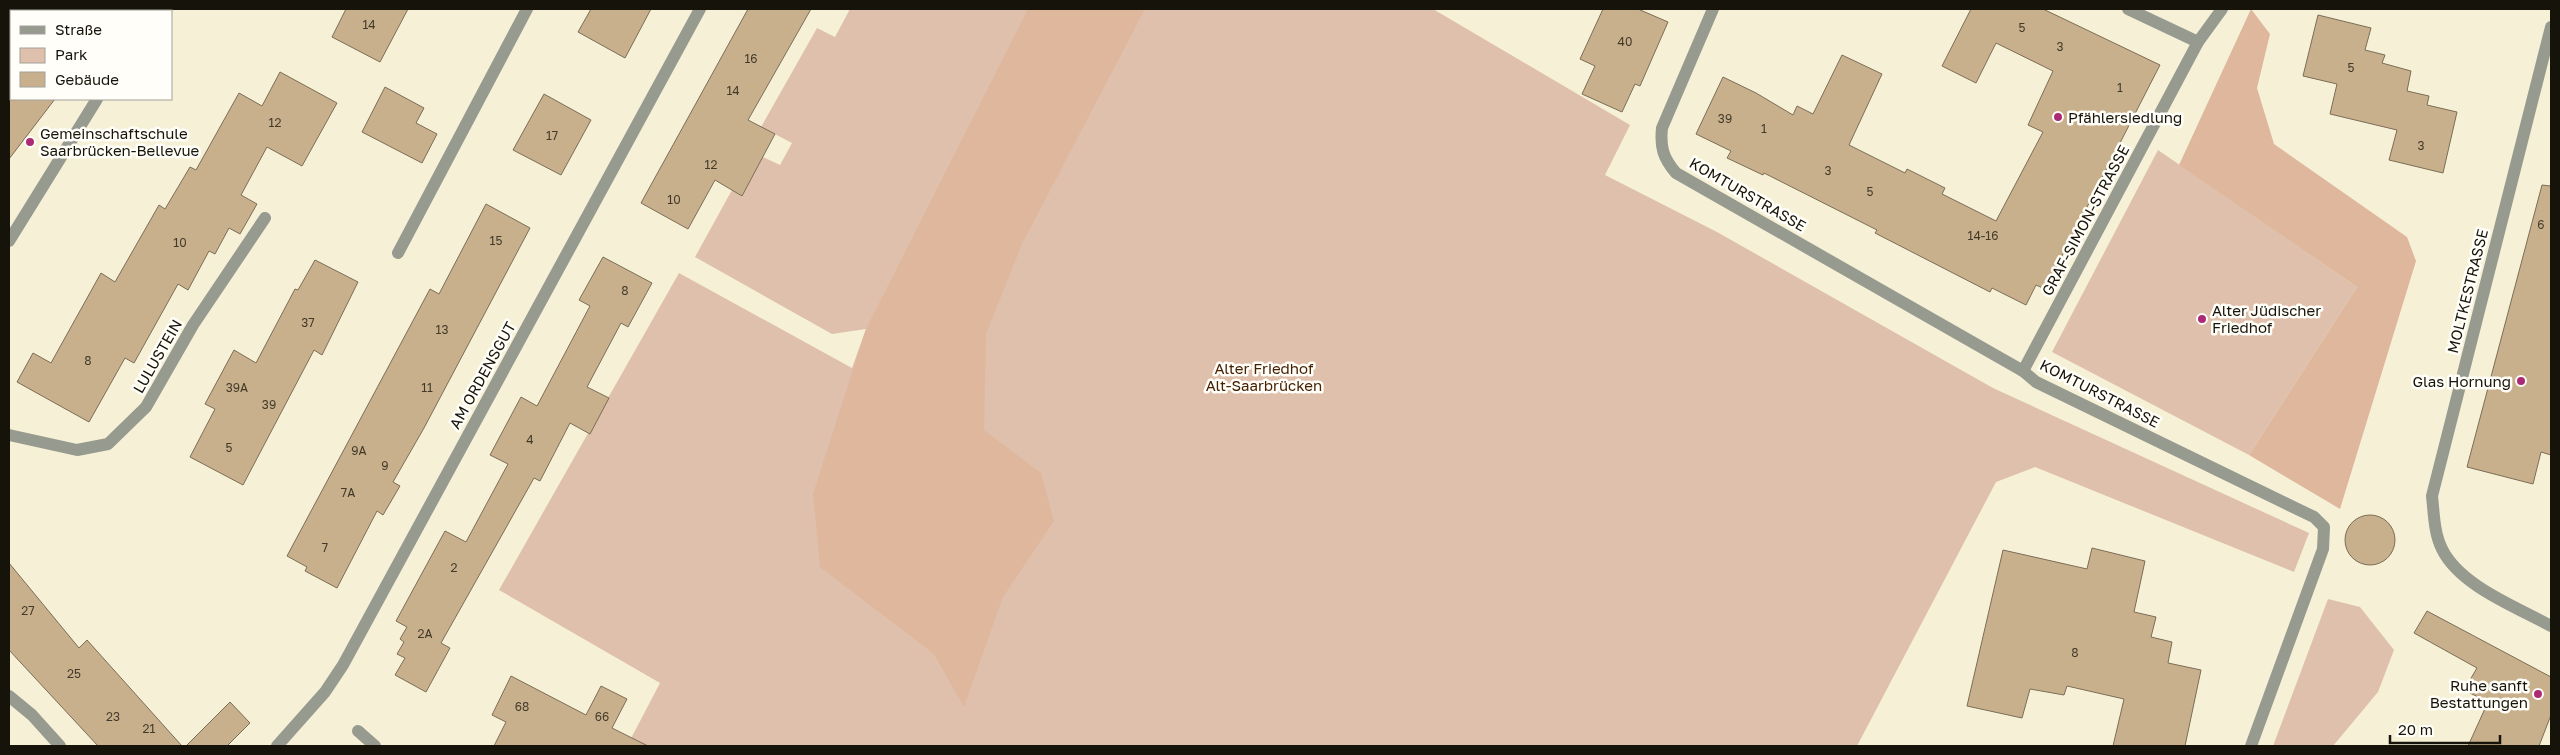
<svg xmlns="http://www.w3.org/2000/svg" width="2560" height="755" font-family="'Golos Text',sans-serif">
<rect width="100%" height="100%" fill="#f6f1d6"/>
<g fill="#dfc0ac">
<path d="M 850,9 L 1433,9 L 1630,125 L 1605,175 L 1717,232 L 1993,388 L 2309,533 L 2294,572 L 2035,467 L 1996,482 L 1857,746 L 627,746 L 660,683 L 499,590 L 679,273 L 852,368 L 866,329 L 832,334 L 695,257 L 732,190 L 742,196 L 763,157 L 780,165 L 792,143 L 761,127 L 817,28 L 835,37 Z"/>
<path d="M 2158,150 L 2357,287 L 2249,455 L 2052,352 Z"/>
<path d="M 2328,599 L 2360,607 L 2394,650 L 2378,692 L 2333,746 L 2273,746 Z"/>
</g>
<g fill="#deb79d">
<path d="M 1028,9 L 1145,9 L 1022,244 L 986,334 L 984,430 L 1041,473 L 1054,521 L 1003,597 L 964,707 L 934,654 L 820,567 L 813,494 L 866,329 Z"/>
<path d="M 2251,9 L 2270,34 L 2257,88 L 2274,144 L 2407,237 L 2416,261 L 2340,509 L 2249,455 L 2357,287 L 2179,165 Z"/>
</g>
<g fill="#c9b08c" stroke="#7b6d57">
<path d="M 346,9 L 408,9 L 380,62 L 332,37 Z"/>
<path d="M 591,9 L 651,9 L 625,58 L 578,32 Z"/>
<path d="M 748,9 L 811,9 L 748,120 L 775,134 L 742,196 L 715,180 L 688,229 L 641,203 Z"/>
<path d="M 1603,9 L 1638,9 L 1668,22 L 1640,86 L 1635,84 L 1622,112 L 1582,94 L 1595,66 L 1580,59 Z"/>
<path d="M 1971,9 L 2043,9 L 2160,65 L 2045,289 L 2036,285 L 2026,305 L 1992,288 L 1990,292 L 1875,233 L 1877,230 L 1764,173 L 1763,175 L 1727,158 L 1731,151 L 1696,134 L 1723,77 L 1756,93 L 1793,115 L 1797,106 L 1813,114 L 1842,55 L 1882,74 L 1849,145 L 1905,173 L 1907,169 L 1945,188 L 1942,194 L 1996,221 L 2043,132 L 2028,125 L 2053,71 L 1996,43 L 1976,83 L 1942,66 Z"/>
<path d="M 2318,15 L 2371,28 L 2365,50 L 2385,55 L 2382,63 L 2411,71 L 2407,91 L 2429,96 L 2427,105 L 2457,112 L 2443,173 L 2389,160 L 2397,130 L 2330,114 L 2337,84 L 2303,76 Z"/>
<path d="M 280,72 L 337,103 L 302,166 L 267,147 L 241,195 L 257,204 L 240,234 L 229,228 L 215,254 L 209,251 L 188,290 L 178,284 L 134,363 L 125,358 L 89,422 L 17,382 L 33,353 L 51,363 L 101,273 L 115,282 L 159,205 L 165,209 L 190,167 L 196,170 L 239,93 L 262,106 Z"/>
<path d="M 385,87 L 424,108 L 416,123 L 437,134 L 422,163 L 362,132 Z"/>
<path d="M 544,94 L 591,120 L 561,175 L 513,150 Z"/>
<path d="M 9,99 L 55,99 L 9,159 Z"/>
<path d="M 2542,185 L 2551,186 L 2551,455 L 2541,452 L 2533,484 L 2467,467 Z"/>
<path d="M 486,204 L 530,228 L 424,428 L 393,482 L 400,486 L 383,515 L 377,511 L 337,588 L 305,571 L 307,567 L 287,556 L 430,289 L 439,294 Z"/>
<path d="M 603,257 L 652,283 L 628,327 L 621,323 L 587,387 L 609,398 L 590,434 L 570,423 L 540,481 L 534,478 L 441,643 L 450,648 L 426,692 L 395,675 L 405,658 L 397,654 L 404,642 L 400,639 L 407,627 L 396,621 L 445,531 L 466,542 L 508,464 L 490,455 L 521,397 L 537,406 L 590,306 L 579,300 Z"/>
<path d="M 315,260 L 358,282 L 322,355 L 314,350 L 243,485 L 190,457 L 215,409 L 205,404 L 234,350 L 256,363 L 295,289 L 298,290 Z"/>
<circle cx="2370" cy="540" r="25"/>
<path d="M 2092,548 L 2145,561 L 2134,612 L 2156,617 L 2151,637 L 2172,642 L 2168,663 L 2201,670 L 2185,746 L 2113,746 L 2124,699 L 2067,686 L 2064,695 L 2030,689 L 2022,718 L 1967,706 L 2003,550 L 2087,569 Z"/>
<path d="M 9,563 L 79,648 L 87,640 L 182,746 L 98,746 L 9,650 Z"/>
<path d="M 2427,611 L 2551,677 L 2551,715 L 2539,746 L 2468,746 L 2488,702 L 2464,690 L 2477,668 L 2414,633 Z"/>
<path d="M 511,676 L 586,715 L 601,686 L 627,699 L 612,728 L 648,746 L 494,746 L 506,722 L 492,715 Z"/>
<path d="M 230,702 L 250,723 L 227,746 L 186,746 Z"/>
</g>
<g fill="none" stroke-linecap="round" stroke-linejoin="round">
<g stroke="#969a8f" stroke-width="12">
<path d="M 1713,9 L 1662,128 C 1660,147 1663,158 1676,173 L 2023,371 L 2036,382 L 2289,505 L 2314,517 L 2324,527 L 2323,549 L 2251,746"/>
<path d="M 2128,9 L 2198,42"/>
<path d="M 152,11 L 154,9"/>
<path d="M 2551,27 L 2432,496 C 2434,514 2434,533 2442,549 C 2460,586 2517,607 2551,626"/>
<path d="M 9,241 L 97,99"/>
<path d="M 398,253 L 527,9"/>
<path d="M 2023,371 L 2198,42 L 2222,9"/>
<path d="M 9,435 L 77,450 L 108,444 L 146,407 L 193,325 L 265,218"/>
<path d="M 9,696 L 32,715 L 60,746"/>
<path d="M 358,731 L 375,746"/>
<path d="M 277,746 L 325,692 L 343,665 L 700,9"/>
</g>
</g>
<g fill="#ac2a75" stroke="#fffef8" stroke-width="2">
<circle cx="2058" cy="117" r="5"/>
<circle cx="30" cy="142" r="5"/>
<circle cx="2202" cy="319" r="5"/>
<circle cx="2521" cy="381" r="5"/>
<circle cx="2538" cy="694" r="5"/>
</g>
<g text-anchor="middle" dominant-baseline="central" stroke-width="5" stroke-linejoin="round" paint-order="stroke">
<g font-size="12" fill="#433b2a">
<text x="369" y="24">14</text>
<text x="2022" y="27">5</text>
<text x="1625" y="41">40</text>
<text x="2060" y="46">3</text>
<text x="751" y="58">16</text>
<text x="2351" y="67">5</text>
<text x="2120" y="87">1</text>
<text x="733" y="90">14</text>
<text x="1725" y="118">39</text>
<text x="275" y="122">12</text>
<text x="1764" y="128">1</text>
<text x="552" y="135">17</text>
<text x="2421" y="145">3</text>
<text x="711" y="164">12</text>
<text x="1828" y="170">3</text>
<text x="1870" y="191">5</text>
<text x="674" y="199">10</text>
<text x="2541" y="224">6</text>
<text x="1983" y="235">14-16</text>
<text x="496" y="240">15</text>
<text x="180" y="242">10</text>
<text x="625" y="290">8</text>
<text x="308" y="322">37</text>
<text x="442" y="329">13</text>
<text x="88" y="360">8</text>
<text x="237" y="387">39A</text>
<text x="427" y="387">11</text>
<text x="269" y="404">39</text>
<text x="530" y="439">4</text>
<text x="229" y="447">5</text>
<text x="359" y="450">9A</text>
<text x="385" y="465">9</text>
<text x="348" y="492">7A</text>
<text x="325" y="547">7</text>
<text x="454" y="567">2</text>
<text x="28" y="610">27</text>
<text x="425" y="633">2A</text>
<text x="2075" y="652">8</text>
<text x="74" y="673">25</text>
<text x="522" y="706">68</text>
<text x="113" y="716">23</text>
<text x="602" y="716">66</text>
<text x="149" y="728">21</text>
</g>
<g font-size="15" fill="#16140a" stroke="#fffef8" text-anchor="start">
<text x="2068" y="117">Pfählersiedlung</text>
<text x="40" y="133">Gemeinschaftschule<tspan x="40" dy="17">Saarbrücken-Bellevue</tspan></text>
<text x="2212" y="310">Alter Jüdischer<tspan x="2212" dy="17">Friedhof</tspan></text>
<text x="2511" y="381" text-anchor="end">Glas Hornung</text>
<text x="2528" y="685" text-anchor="end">Ruhe sanft<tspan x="2528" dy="17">Bestattungen</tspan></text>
</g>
<g font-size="15" fill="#16140a" stroke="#fffef8">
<text transform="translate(1748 194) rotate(30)">KOMTURSTRASSE</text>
<text transform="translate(2085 220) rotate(-62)">GRAF-SIMON-STRASSE</text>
<text transform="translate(2467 291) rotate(-76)">MOLTKESTRASSE</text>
<text transform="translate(157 356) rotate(-60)">LULUSTEIN</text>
<text transform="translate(482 375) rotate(-61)">AM ORDENSGUT</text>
<text transform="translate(2100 393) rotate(27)">KOMTURSTRASSE</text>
</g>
<g font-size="15" fill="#462103" stroke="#fffef8">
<text x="1264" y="368">Alter Friedhof<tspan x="1264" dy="17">Alt-Saarbrücken</tspan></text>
</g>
</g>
<rect width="2560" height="755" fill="none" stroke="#16140a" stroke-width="20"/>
<rect x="10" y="10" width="162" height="90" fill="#fffef8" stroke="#a2a099"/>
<rect x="20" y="26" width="25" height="8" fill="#969a8f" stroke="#a2a099"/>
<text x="55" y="35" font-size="15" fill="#16140a">Straße</text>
<rect x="20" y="48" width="25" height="15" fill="#dfc0ac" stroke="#a2a099"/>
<text x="55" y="60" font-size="15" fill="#16140a">Park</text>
<rect x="20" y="72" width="25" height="15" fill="#c9b08c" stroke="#a2a099"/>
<text x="55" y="85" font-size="15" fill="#16140a">Gebäude</text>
<path d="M2390 735v8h110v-8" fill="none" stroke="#16140a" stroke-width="2.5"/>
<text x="2398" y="735" font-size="15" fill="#16140a" stroke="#fffef8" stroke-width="4" paint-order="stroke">20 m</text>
</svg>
